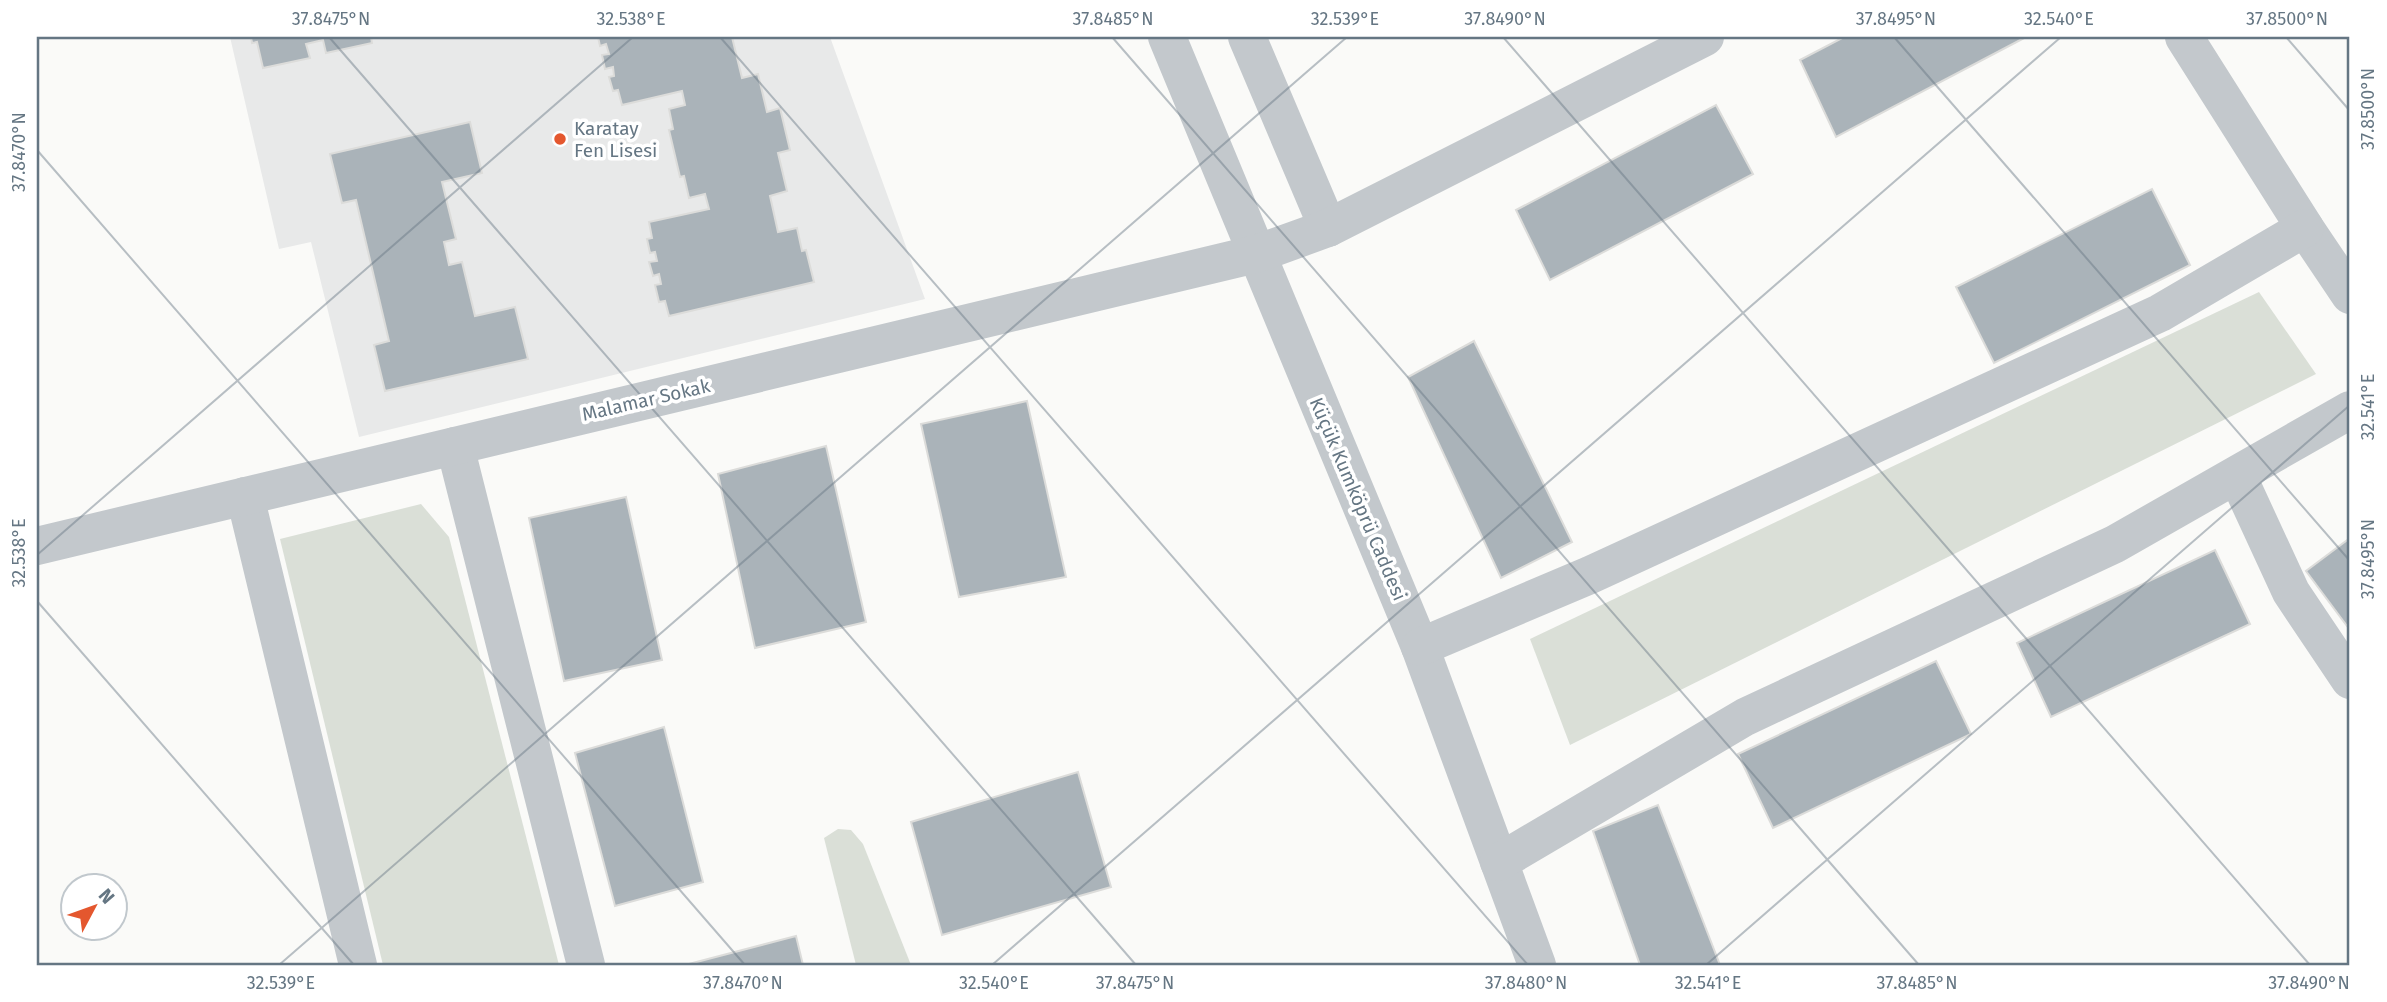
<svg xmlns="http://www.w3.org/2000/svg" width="2387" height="1002" font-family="'Fira Sans',sans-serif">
<rect width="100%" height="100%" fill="#fafaf8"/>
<path fill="#e8e9e9" d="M 230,37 L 830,37 L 925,299 L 359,437 L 311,242 L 279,249 Z"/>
<g fill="#dadfd7">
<path d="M 2259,292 L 2316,374 L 1570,745 L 1530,639 Z"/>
<path d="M 421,504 L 449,537 L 559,965 L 383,965 L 280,539 Z"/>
<path d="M 838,829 L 851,830 L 863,844 L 911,965 L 856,965 L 824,838 Z"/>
</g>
<g fill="#aab3b9" stroke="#dcdcda" stroke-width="2">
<path d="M 251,37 L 371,37 L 372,43 L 326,53 L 323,40 L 306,44 L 310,58 L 263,68 L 257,42 L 252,43 Z"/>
<path d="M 598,37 L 735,37 L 732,37 L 742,78 L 758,74 L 767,112 L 780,108 L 790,150 L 778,153 L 787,191 L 770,196 L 778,232 L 797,228 L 802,251 L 806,250 L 814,282 L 669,316 L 665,301 L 659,302 L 655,285 L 661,284 L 659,274 L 653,276 L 649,262 L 657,261 L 655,252 L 650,253 L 647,239 L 652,238 L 649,222 L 709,209 L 705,194 L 689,198 L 684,176 L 680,177 L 669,130 L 673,129 L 669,109 L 685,105 L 682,91 L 622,105 L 618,90 L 613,91 L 609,77 L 614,76 L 613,67 L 605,69 L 602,55 L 609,54 L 606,44 L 600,46 Z"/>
<path d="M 1844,37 L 2026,37 L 1836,137 L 1800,60 Z"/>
<path d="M 1716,105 L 1753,174 L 1550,280 L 1516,210 Z"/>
<path d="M 470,122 L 482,173 L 442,182 L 456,239 L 444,242 L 449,265 L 462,262 L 475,316 L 515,307 L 528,359 L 385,391 L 374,345 L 389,341 L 356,200 L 342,203 L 330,154 Z"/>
<path d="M 2152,189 L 2190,265 L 1994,363 L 1956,287 Z"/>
<path d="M 1474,341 L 1572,542 L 1501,578 L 1408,377 Z"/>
<path d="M 1027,401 L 1066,577 L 959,597 L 921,424 Z"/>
<path d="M 826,446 L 866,622 L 755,648 L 718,474 Z"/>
<path d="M 626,497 L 662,660 L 564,681 L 529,518 Z"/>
<path d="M 2350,538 L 2350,630 L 2306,571 Z"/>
<path d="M 2215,550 L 2250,624 L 2051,717 L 2017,643 Z"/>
<path d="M 1936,661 L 1971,734 L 1773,828 L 1738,754 Z"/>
<path d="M 664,727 L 703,882 L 615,906 L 575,753 Z"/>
<path d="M 1078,772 L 1111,887 L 942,935 L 911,822 Z"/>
<path d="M 1658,805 L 1720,965 L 1640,965 L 1593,831 Z"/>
<path d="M 796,936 L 803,965 L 685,965 Z"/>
</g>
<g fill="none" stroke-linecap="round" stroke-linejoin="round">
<g stroke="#c3c8cc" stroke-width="38">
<path d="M 1167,37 L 1420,647 L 1537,965"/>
<path d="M 1247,37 L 1328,228"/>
<path d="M 2184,37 L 2305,228 L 2350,295"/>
<path d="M 455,446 L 586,965"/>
<path d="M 2237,475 L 2291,592 L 2350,680"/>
<path d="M 245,496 L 358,965"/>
<path d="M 37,546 L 1256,254 L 1328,228 L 1705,37"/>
<path d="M 1420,647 L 1590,575 L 2160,313 L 2305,228"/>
<path d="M 1499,862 L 1745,717 L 2115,544 L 2350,410"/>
</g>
</g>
<path fill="none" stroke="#657683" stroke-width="2" stroke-opacity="0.45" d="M 329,37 L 1136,965M 720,37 L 1528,965M 1112,37 L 1919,965M 1503,37 L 2310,965M 1894,37 L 2350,561M 2286,37 L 2350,111M 37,150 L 745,965M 37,555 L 633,37M 37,601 L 354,965M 279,965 L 1347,37M 992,965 L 2061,37M 1706,965 L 2350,405"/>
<circle fill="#e4572e" stroke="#fff" stroke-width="2.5" cx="560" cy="139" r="7"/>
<g text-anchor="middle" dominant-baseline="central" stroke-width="7" stroke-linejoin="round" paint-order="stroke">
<g font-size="19" fill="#657683" stroke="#fff" text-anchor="start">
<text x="574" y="128">Karatay<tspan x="574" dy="22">Fen Lisesi</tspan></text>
</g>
<g font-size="19" fill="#657683" stroke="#fff">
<text transform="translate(646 400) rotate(-13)">Malamar Sokak</text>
<text transform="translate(1358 499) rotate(67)">Küçük Kumköprü Caddesi</text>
</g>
</g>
<rect width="2387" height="1002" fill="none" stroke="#ffffff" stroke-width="77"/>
<g transform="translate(94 907) rotate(49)"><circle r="33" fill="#ffffff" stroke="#c1c8cd" stroke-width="2"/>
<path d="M0-5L12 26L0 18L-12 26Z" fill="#e4572e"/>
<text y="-10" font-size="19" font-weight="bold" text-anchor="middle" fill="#657683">N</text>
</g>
<rect x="38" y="38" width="2310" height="926" fill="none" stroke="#657683" stroke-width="2.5"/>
<g font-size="18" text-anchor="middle" fill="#657683">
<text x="331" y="25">37.8475°N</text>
<text x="631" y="25">32.538°E</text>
<text x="1113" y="25">37.8485°N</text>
<text x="1345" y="25">32.539°E</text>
<text x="1505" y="25">37.8490°N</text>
<text x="1896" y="25">37.8495°N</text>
<text x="2059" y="25">32.540°E</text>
<text x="2287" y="25">37.8500°N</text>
<text transform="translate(2368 109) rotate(-90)" y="6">37.8500°N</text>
<text transform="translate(19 152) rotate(-90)" y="6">37.8470°N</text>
<text transform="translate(2368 407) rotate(-90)" y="6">32.541°E</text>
<text transform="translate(19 553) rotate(-90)" y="6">32.538°E</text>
<text transform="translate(2368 559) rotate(-90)" y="6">37.8495°N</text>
<text x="281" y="989">32.539°E</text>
<text x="743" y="989">37.8470°N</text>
<text x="994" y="989">32.540°E</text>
<text x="1135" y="989">37.8475°N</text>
<text x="1526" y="989">37.8480°N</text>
<text x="1708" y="989">32.541°E</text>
<text x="1917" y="989">37.8485°N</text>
<text x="2309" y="989">37.8490°N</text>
</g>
</svg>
